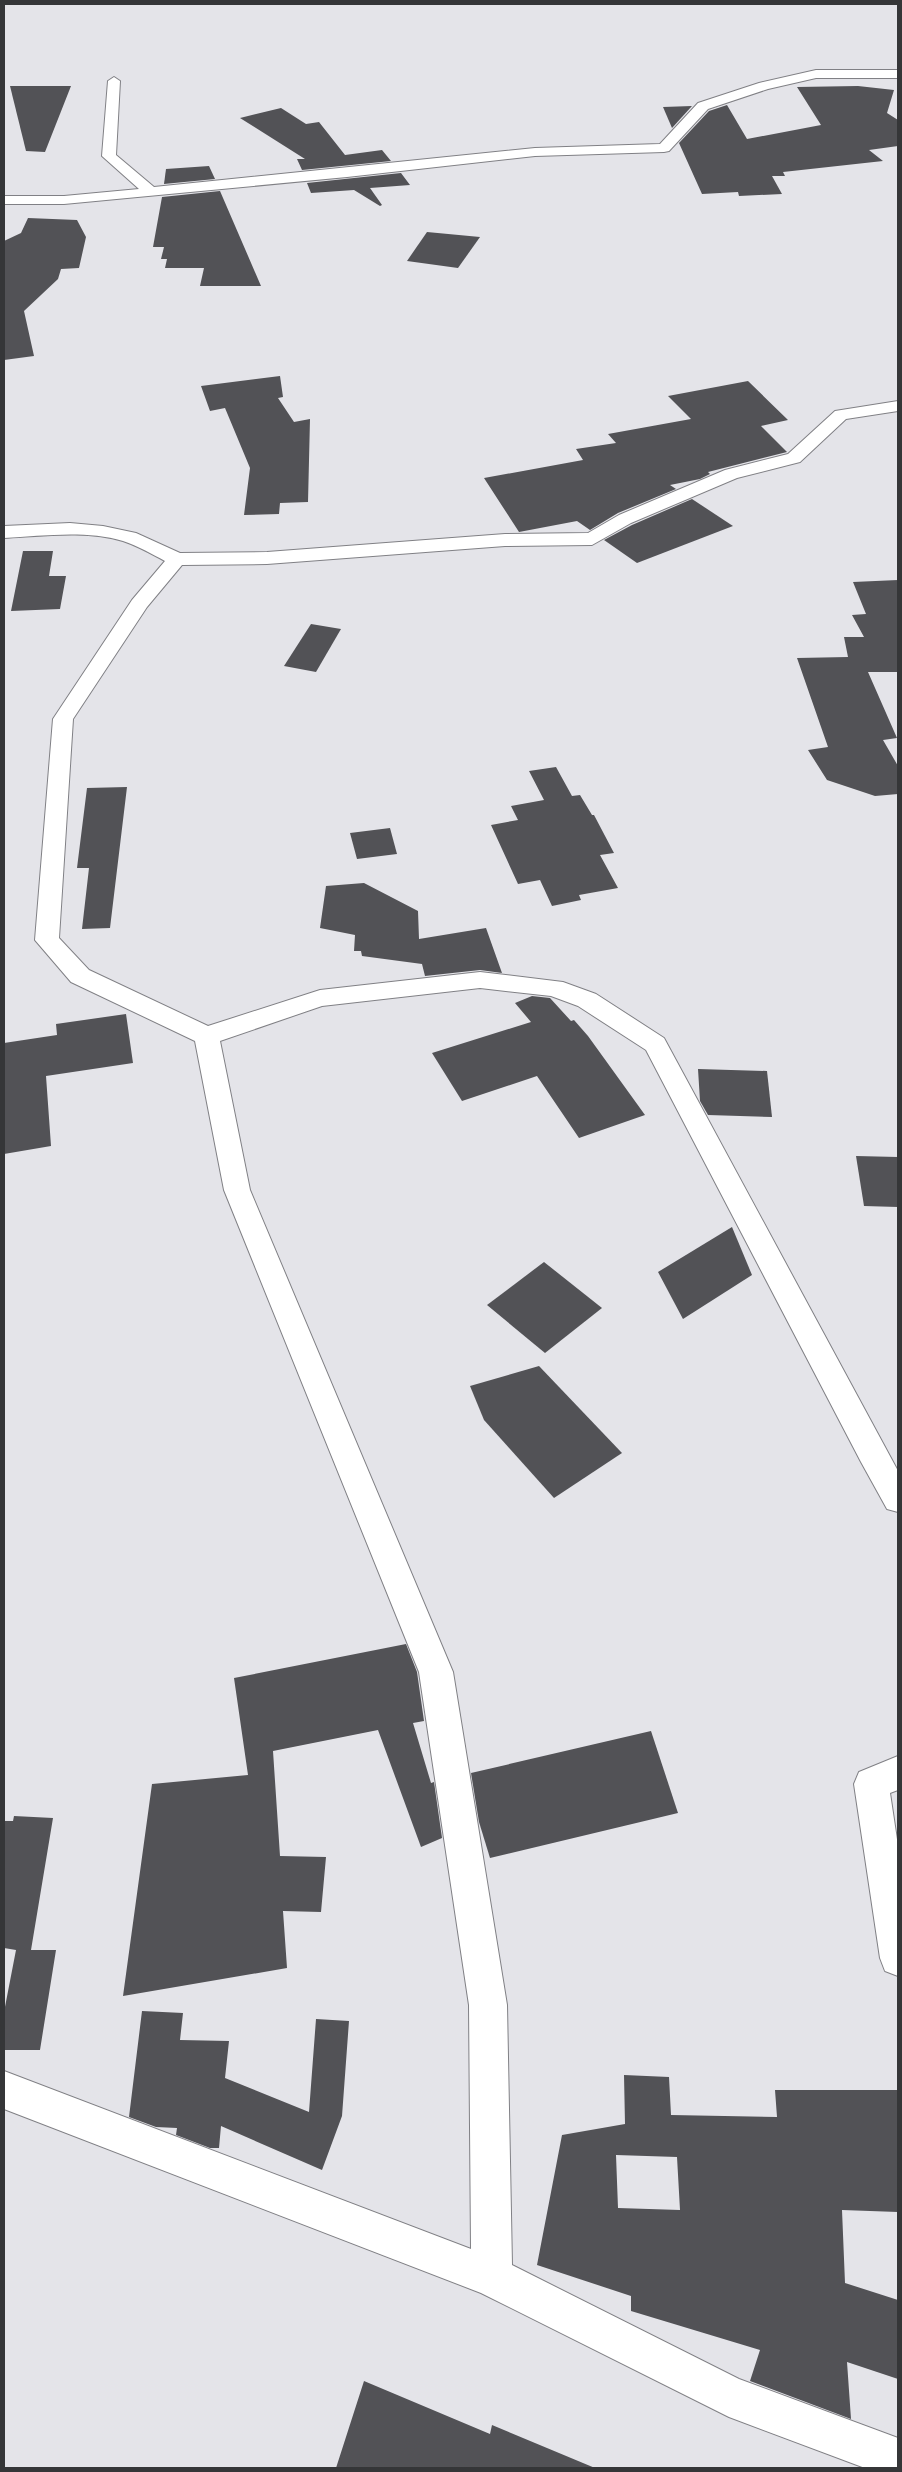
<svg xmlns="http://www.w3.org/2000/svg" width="902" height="2472" font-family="'Nunito Sans',sans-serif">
<rect width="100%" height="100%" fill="#e4e4e9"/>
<g fill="#525256" fill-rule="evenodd">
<path d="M 10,86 L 71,86 L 45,152 L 26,151 Z"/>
<path d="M 858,86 L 894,90 L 887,113 L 898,120 L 898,146 L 869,150 L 883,161 L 783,172 L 785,176 L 772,176 L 782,194 L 739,196 L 738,192 L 702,194 L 679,143 L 709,111 L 727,105 L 747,139 L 821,125 L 797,87 Z"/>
<path d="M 692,106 L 672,128 L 663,107 Z"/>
<path d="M 281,108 L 306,124 L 319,122 L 345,155 L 382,150 L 391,161 L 302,170 L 297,159 L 305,159 L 240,118 Z"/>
<path d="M 209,166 L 215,179 L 164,184 L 166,169 Z"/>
<path d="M 401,173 L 410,185 L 370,188 L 382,205 L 380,206 L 354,190 L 311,193 L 307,183 Z"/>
<path d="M 220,191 L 261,286 L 200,286 L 204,268 L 165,268 L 167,259 L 161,259 L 164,247 L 153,247 L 162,197 Z"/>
<path d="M 28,218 L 77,220 L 86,237 L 79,268 L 61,269 L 58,279 L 24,311 L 34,356 L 4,360 L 4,241 L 21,233 Z"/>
<path d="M 427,232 L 480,237 L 458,268 L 407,261 Z"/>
<path d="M 280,376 L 283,397 L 278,398 L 294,422 L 310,419 L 308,502 L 280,503 L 279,514 L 244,515 L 250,468 L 225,408 L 210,411 L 201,386 Z"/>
<path d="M 748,381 L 788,420 L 761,426 L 787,452 L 708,472 L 710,474 L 700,479 L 670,485 L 676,489 L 618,513 L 590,530 L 577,521 L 519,532 L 484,478 L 583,460 L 576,449 L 616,443 L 608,434 L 691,419 L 668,396 Z"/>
<path d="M 692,499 L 733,526 L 637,563 L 604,540 L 632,525 Z"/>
<path d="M 23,551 L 53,551 L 49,576 L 66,576 L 60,609 L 11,611 Z"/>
<path d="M 898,580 L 898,672 L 868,672 L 897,738 L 883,740 L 898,766 L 898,794 L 875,796 L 827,780 L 808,750 L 828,747 L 797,658 L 848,657 L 844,637 L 864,637 L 852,615 L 866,614 L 853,582 Z"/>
<path d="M 311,624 L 341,629 L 316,672 L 284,666 Z"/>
<path d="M 556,767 L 572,796 L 580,795 L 592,815 L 594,815 L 614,853 L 600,855 L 618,888 L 579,895 L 581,900 L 552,906 L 540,880 L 518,884 L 491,825 L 518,820 L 511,806 L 544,800 L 529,771 Z"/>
<path d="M 127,787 L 110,928 L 82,929 L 89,868 L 77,868 L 87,788 Z"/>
<path d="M 390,828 L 397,854 L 357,859 L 350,833 Z"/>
<path d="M 364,883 L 418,911 L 419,939 L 486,928 L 502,973 L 480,970 L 425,976 L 422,964 L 362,956 L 361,951 L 354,951 L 355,935 L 320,928 L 326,886 Z"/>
<path d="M 532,996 L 550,998 L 571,1021 L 574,1020 L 588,1036 L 645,1115 L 579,1138 L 537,1076 L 462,1101 L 432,1053 L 531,1022 L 515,1003 Z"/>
<path d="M 126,1014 L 133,1063 L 46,1076 L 51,1146 L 4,1154 L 4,1043 L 57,1035 L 56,1024 Z"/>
<path d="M 698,1069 L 767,1071 L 772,1117 L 708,1115 L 700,1101 Z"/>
<path d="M 856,1156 L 898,1157 L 898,1207 L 864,1206 Z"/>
<path d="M 732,1227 L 752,1275 L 683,1319 L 658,1272 Z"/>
<path d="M 544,1262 L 602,1308 L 545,1353 L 487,1305 Z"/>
<path d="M 539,1366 L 622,1453 L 554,1498 L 484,1420 L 470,1386 Z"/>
<path d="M 406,1644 L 417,1672 L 424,1721 L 413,1723 L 431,1783 L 434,1782 L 442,1838 L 421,1847 L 378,1730 L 273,1751 L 280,1856 L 326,1857 L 321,1912 L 283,1911 L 287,1968 L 123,1996 L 152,1784 L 248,1775 L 234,1678 Z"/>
<path d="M 651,1731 L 678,1813 L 490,1858 L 479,1822 L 471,1773 Z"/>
<path d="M 14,1816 L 53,1818 L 31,1950 L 56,1950 L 40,2050 L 4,2050 L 4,2012 L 16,1950 L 4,1948 L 4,1821 L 13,1821 Z"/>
<path d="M 142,2011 L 183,2013 L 180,2040 L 229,2041 L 225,2078 L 309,2112 L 316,2019 L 349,2021 L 342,2116 L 322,2170 L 221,2126 L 219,2148 L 210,2148 L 176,2135 L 177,2128 L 156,2127 L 129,2117 Z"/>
<path d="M 624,2075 L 669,2077 L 671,2115 L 777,2117 L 775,2090 L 898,2090 L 898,2212 L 842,2210 L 845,2283 L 898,2300 L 898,2379 L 847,2362 L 851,2419 L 750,2381 L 760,2350 L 631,2311 L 631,2296 L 537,2265 L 562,2135 L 625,2124 ZM 616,2155 L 677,2157 L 680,2210 L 618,2208 Z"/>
<path d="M 364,2381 L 490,2434 L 492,2425 L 595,2468 L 336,2468 Z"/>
</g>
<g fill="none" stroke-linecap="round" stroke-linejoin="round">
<g stroke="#808085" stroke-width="2">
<g id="street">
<path d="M 816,70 L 898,70 L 898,78 L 816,78 L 768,89 L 708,109 L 669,151 L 664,152 L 535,156 L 347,177 L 64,204 L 4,204 L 4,196 L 64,196 L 139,189 L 102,156 L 108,81 L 114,77 L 120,81 L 116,155 L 154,187 L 535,148 L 660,144 L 698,103 L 759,83 Z"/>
<path d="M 898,401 L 898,411 L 846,419 L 800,462 L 737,478 L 631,523 L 592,545 L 505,546 L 267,564 L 182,565 L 147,607 L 73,719 L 59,938 L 89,970 L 208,1026 L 320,990 L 480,972 L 563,982 L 596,994 L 664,1038 L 898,1471 L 898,1512 L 887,1509 L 861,1462 L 646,1050 L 578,1006 L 551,996 L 480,988 L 322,1006 L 220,1041 L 250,1190 L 453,1672 L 507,2005 L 512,2265 L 739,2379 L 898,2438 L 898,2468 L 865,2468 L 729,2417 L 481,2293 L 4,2109 L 4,2071 L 471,2249 L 469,2005 L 419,1672 L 224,1190 L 195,1041 L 71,982 L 35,940 L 53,719 L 132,600 L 165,561 C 152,554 138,546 123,541 C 85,530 43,536 4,538 L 4,526 L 70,523 L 103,526 L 136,533 L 180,553 L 267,552 L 505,534 L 588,533 L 619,515 L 725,470 L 788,454 L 835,411 Z"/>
<path d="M 898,1756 L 898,1790 L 890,1793 L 898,1846 L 898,1976 L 885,1971 L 880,1958 L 854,1784 L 859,1772 Z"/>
</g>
</g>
<use href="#street" fill="#fff" fill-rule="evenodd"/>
</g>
<rect width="902" height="2472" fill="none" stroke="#353638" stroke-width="10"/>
</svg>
